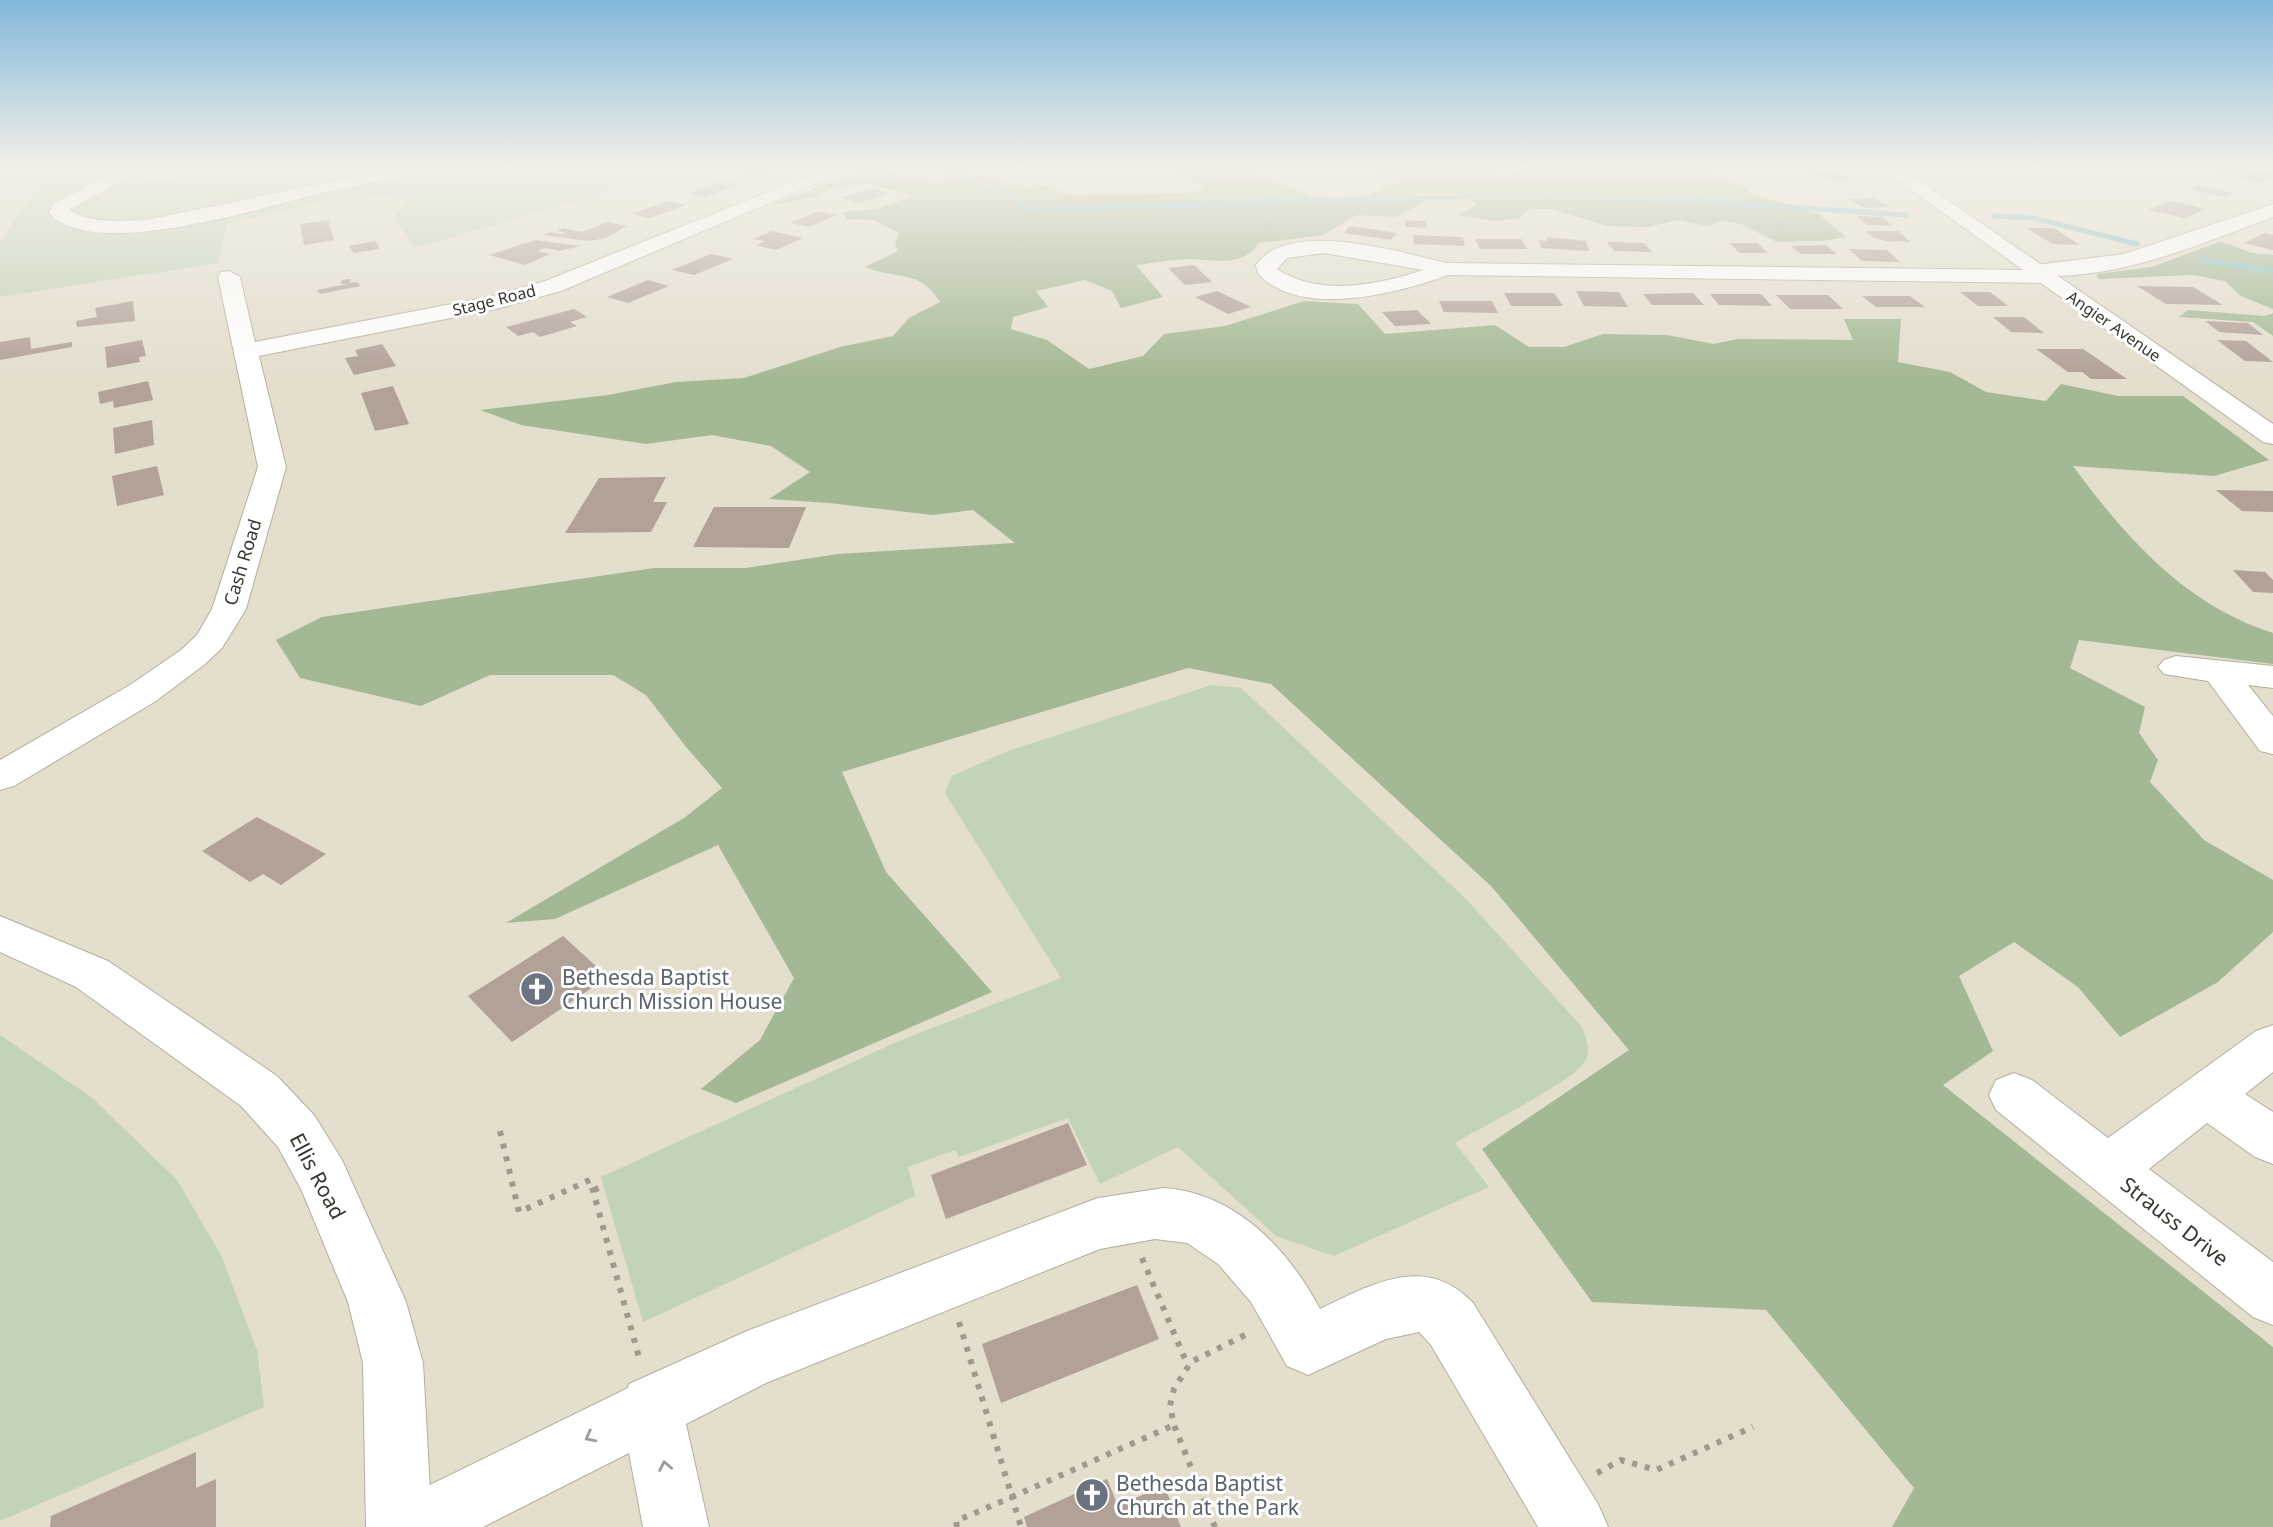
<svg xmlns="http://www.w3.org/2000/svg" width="2273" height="1527" font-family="'Noto Sans',sans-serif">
<rect width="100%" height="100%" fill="#e4decd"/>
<g fill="#c2d3b7">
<path d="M 51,166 L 676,166 L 583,199 L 416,248 L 393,217 L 417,193 L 332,200 L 227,224 L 218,263 L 0,297 L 0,243 Z"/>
<path d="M 1212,685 L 1241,688 L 1465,898 L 1582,1027 C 1586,1038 1592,1051 1584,1063 C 1571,1082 1480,1128 1455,1143 L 1489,1187 L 1334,1256 L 1276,1236 L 1178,1147 L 1100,1184 L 1068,1118 L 959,1157 L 955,1150 L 908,1167 L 915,1196 L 643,1322 L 601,1177 L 899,1041 L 1061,978 L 945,793 L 952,776 L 1008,751 Z"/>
<path d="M 0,1035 L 91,1097 L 177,1180 L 221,1255 L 257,1350 L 264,1407 L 0,1521 Z"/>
</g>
<g fill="#a3b894">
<path d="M 1162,166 L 1240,166 L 1313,197 L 1365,197 L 1400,181 L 1368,172 L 1367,166 L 1478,166 L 1501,174 L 1553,166 L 1697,166 L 1745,186 L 1749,193 L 1819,214 L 1846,237 L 1823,241 L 1777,242 L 1741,224 L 1723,221 L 1708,226 L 1677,220 L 1649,227 L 1607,226 L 1551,209 L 1529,209 L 1519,218 L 1495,221 L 1457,215 L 1476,205 L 1468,194 L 1413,193 L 1425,202 L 1395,217 L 1357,215 L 1323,235 L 1259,243 C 1244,267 1216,260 1192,259 C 1174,259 1154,263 1136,265 L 1163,297 L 1121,308 L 1112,291 L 1085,280 L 1036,291 L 1048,307 L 1013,317 L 1011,329 L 1047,340 L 1089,369 L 1143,356 L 1164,334 L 1225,326 L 1304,301 L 1358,304 L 1385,334 L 1495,325 L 1529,347 L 1564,347 L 1603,334 L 1667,335 L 1714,344 L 1738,339 L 1853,340 L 1844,319 L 1901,319 L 1898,362 L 1950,372 L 1986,392 L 2046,401 L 2061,384 L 2118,396 L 2183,396 L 2269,460 L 2214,476 L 2073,466 C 2126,538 2185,605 2273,633 L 2273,664 L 2079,640 L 2070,668 L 2145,707 L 2139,733 L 2158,760 L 2150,782 L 2204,840 L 2273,880 L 2273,932 L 2218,982 L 2120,1037 L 2078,987 L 2014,942 L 1959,976 L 1993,1051 L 1943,1085 L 2273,1347 L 2273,1527 L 1892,1527 L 1914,1488 L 1766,1310 L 1592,1302 L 1482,1149 L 1629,1050 L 1491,886 L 1271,684 L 1188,668 L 842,772 L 886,872 L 992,992 L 736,1103 L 701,1089 L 760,1040 L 794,978 L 718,845 L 555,919 L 506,923 L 684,818 L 722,788 L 686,747 L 646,695 L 613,675 L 490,675 L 421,706 L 300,678 L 276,640 L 322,617 L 654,568 L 746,568 L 838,554 L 1015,543 L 973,510 L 933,515 L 829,503 L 769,499 L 810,472 L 771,446 L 712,435 L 646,444 L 521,425 L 480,410 L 608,395 L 676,382 L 744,378 L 840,347 L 893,336 L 909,318 L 940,302 C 921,269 896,280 865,267 L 898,251 L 895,243 L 899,233 L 874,220 L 847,219 L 843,212 L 876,209 L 913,196 L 868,184 L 829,189 L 819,196 L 767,206 L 873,167 L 933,181 L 983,175 L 1022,187 L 1050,186 L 1068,195 L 1190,193 L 1205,186 L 1160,167 Z"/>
<path d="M 2221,241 L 2252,253 L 2273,255 L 2273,309 L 2241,296 L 2225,281 L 2193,275 L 2098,279 L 2097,274 L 2152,267 Z"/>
<path d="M 2188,310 L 2265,316 L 2273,313 L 2273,336 L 2253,322 L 2179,317 Z"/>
</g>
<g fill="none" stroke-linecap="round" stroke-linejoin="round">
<g stroke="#8abec7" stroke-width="5">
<path d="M 928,166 L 1007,192 L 1028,210 L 1524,195 L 1647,198 L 1907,215"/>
<path d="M 1993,216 L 2034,218 L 2137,244"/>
<path d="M 2200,260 L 2273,271"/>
</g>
</g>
<g fill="#b1a197">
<path d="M 762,166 L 782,168 L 757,177 L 742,173 Z"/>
<path d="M 949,166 L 979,166 L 983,170 L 957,173 Z"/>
<path d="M 2229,166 L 2273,171 L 2273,178 L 2259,183 L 2213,172 Z"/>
<path d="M 1839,171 L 1852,181 L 1828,181 L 1805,172 Z"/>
<path d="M 722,181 L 739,184 L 706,197 L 689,193 Z"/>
<path d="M 2199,185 L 2234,193 L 2223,197 L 2188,189 Z"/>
<path d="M 871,188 L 890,193 L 859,203 L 841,198 Z"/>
<path d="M 1874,198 L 1891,207 L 1865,208 L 1849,199 Z"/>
<path d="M 668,201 L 686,205 L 650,218 L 631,214 Z"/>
<path d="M 2170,201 L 2206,209 L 2184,218 L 2148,210 Z"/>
<path d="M 818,211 L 837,215 L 809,227 L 790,223 Z"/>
<path d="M 1857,216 L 1882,217 L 1892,226 L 1867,225 Z"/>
<path d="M 328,220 L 334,240 L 304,245 L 300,224 Z"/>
<path d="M 1405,220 L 1426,221 L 1426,228 L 1405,227 Z"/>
<path d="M 608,222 L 627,226 L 606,238 L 589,241 L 543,235 L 551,232 L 562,234 L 566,233 L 557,231 L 563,228 L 582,232 Z"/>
<path d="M 1350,226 L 1397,233 L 1391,240 L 1343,233 Z"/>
<path d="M 2027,228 L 2054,228 L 2080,245 L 2052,244 Z"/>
<path d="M 772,231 L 803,238 L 776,250 L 756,245 L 765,241 L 753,239 Z"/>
<path d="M 1865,231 L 1898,231 L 1911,242 L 1886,241 L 1874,238 Z"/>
<path d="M 2265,233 L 2273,235 L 2273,250 L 2244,243 Z"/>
<path d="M 1413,235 L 1463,237 L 1465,246 L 1414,244 Z"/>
<path d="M 1547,237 L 1586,241 L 1589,251 L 1541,248 L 1539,240 L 1547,241 Z"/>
<path d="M 1475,239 L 1521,239 L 1527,249 L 1480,249 Z"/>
<path d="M 535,240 L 581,246 L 559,251 L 546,248 L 537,251 L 550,254 L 525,265 L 489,255 Z"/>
<path d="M 375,241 L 380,249 L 354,253 L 349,246 Z"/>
<path d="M 1607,242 L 1644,243 L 1652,252 L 1614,251 Z"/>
<path d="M 1729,243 L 1757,243 L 1768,253 L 1740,253 Z"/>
<path d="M 1826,245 L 1837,254 L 1801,254 L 1791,246 Z"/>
<path d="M 1849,249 L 1887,250 L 1900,262 L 1862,261 Z"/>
<path d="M 711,254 L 733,259 L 694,275 L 672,270 Z"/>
<path d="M 1194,265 L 1212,282 L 1185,285 L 1168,268 Z"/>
<path d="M 351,279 L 349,283 L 357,282 L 360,286 L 320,294 L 317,290 L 347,284 L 340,284 L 342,280 Z"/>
<path d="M 648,280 L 669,286 L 628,303 L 607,297 Z"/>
<path d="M 2137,286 L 2193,287 L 2223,305 L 2166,304 Z"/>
<path d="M 1217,291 L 1251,307 L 1228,314 L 1195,297 Z"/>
<path d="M 1576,291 L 1619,292 L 1628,307 L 1584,306 Z"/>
<path d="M 1960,292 L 1990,292 L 2008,306 L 1978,306 Z"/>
<path d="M 1504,293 L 1554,293 L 1563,306 L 1511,306 Z"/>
<path d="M 1693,293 L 1704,305 L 1652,305 L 1643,294 Z"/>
<path d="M 1710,294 L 1761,294 L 1772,306 L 1719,305 Z"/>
<path d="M 1776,295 L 1828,295 L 1843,309 L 1790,309 Z"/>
<path d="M 1862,296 L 1910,296 L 1925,307 L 1876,307 Z"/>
<path d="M 133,301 L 135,321 L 77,327 L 76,321 L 97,317 L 95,308 Z"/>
<path d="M 1439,301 L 1492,301 L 1498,313 L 1444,312 Z"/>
<path d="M 574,309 L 587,317 L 570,322 L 577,326 L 540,337 L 533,332 L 518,336 L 506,327 Z"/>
<path d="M 1417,310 L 1431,324 L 1395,326 L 1382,312 Z"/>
<path d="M 1993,317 L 2024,317 L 2044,333 L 2011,332 Z"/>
<path d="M 2205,321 L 2248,323 L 2263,335 L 2219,332 Z"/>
<path d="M 30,337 L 31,349 L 72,342 L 72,347 L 0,360 L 0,342 Z"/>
<path d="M 142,340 L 146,356 L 139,357 L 140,362 L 107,368 L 105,347 Z"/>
<path d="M 2217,340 L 2246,341 L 2273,362 L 2245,361 Z"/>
<path d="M 382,344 L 396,366 L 354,375 L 345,358 L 358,356 L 355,350 Z"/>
<path d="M 2036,349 L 2083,349 L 2127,379 L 2091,379 L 2082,372 L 2068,372 Z"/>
<path d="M 148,381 L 153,400 L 114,408 L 113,401 L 100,404 L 98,392 Z"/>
<path d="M 393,386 L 409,424 L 375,431 L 361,393 Z"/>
<path d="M 152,420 L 154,445 L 115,454 L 113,428 Z"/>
<path d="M 157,466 L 164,495 L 117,506 L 112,476 Z"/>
<path d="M 666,477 L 653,502 L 667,502 L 651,532 L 565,533 L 599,478 Z"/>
<path d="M 2216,490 L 2273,491 L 2273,512 L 2242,511 Z"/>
<path d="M 714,507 L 806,507 L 789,548 L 693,547 Z"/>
<path d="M 2233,570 L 2265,572 L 2273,580 L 2273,593 L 2253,592 Z"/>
<path d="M 257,817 L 326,854 L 281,885 L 263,874 L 250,882 L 202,851 Z"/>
<path d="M 563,936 L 608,977 L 512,1042 L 468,996 Z"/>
<path d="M 1068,1123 L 1087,1165 L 946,1219 L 931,1175 Z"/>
<path d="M 1137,1285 L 1159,1339 L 1001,1403 L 982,1344 Z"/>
<path d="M 196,1452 L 196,1488 L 216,1479 L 216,1527 L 50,1527 L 51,1516 Z"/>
<path d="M 1107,1479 L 1118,1506 L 1164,1485 L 1181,1527 L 1027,1527 L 1024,1517 Z"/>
</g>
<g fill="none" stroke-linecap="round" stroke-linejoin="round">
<g stroke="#b4ae9e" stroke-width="2">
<g id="minor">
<path d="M 406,166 L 455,166 L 447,171 C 406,176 366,183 326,192 C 271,205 87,264 49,212 L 54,203 L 115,172 L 121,173 L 124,177 L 121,181 L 69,210 C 93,224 118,221 146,220 Z"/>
<path d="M 833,166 L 857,166 L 561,291 L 496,309 L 259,356 L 286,467 L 246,609 L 222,648 L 205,664 L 156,701 L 14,786 L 0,790 L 0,760 L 130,685 L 181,650 L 197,635 L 212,609 L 258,467 L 218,277 L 221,272 L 229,271 L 240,277 L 255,342 L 493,296 L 545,281 Z"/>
<path d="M 2273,204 L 2273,217 C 2203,243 2130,275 2054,276 L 2052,282 L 2044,283 L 1448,275 C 1402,292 1317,314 1272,285 C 1263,279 1257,276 1256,265 C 1288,218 1400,252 1446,263 L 2024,270 L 2027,266 L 2124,254 ZM 1324,253 L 1423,270 C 1378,285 1319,297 1277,269 L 1287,258 Z"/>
<path d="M 2176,656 L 2273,666 L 2273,688 L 2248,685 L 2273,716 L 2273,754 L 2260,751 L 2208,681 L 2164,674 L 2158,667 L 2164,660 Z"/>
<path d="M 2273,1025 L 2273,1072 L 2245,1094 L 2273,1112 L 2273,1164 L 2255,1157 L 2207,1123 L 2149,1169 L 2273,1262 L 2273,1325 L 2253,1317 L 1996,1110 L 1989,1095 L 1996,1080 L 2014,1073 L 2032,1080 L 2108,1138 L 2256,1031 Z"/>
<path d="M 1164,1188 C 1236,1193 1288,1249 1320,1309 C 1372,1284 1426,1253 1473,1303 L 1598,1504 L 1608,1527 L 1538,1527 L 1431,1345 L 1419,1332 L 1386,1339 L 1308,1375 L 1287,1366 L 1251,1302 L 1218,1264 L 1187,1243 L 1155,1239 L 1100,1249 L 766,1383 L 686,1424 L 709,1527 L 643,1527 L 629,1453 L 483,1527 L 381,1527 L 391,1504 L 628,1388 L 629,1384 L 747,1331 L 1098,1198 Z"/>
</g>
</g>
<g stroke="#b4ae9e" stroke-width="2">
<g id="major">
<path d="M 1878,166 L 1898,166 L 2273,424 L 2273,444 L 2263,442 Z"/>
<path d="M 0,916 L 108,961 L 277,1076 L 314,1115 L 342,1160 L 406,1302 L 423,1363 L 432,1527 L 366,1527 L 363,1363 L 348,1302 L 301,1189 L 278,1147 L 241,1106 L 76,987 L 0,952 Z"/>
</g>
</g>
<g stroke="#9e9a8d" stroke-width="2.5" stroke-dasharray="2 2.5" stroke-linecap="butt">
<path d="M 512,166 L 511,170 L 519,171 L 573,173 L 604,166"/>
<path d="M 514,168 L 531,166"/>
<path d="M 140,179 L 158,184 L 216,174 L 255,178"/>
</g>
<g stroke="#9e9a8d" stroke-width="6" stroke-dasharray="5 8" stroke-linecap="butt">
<path d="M 500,1131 L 519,1212 L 590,1180 L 640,1361"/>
<path d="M 594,1190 L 604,1186"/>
<path d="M 1142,1258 L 1188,1366"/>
<path d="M 959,1322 L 1012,1497 L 1174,1425"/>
<path d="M 1597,1473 L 1621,1460 L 1656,1470 L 1753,1427"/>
<path d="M 957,1527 L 956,1521 L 1012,1497 L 1021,1527"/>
<path d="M 1215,1527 L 1174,1425 L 1170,1406 L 1174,1389 L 1191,1362 L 1249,1333"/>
</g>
<use href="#minor" fill="#fff" fill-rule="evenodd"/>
<use href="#major" fill="#fff" fill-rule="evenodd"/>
</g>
<defs><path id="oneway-chevron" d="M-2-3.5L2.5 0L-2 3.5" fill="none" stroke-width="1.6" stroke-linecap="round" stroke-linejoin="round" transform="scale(1.75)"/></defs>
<g stroke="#9c9a97">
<use href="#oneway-chevron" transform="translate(590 1437) rotate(153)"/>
<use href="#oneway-chevron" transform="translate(665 1466) rotate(-101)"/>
</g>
<linearGradient id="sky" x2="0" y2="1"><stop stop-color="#82b8db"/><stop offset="0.44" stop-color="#f3f0e8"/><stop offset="1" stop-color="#f3f0e8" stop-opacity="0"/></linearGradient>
<rect width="2273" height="380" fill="url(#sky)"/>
<defs>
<g id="church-disc" transform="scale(1.75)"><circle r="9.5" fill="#6b7280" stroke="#fff"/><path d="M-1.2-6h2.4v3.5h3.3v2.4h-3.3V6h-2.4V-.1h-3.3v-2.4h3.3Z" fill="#fff"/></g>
</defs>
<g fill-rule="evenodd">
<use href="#church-disc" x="537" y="989"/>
<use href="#church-disc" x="1092" y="1495"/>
</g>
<g text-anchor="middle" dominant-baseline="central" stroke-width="6" stroke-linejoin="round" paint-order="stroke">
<g font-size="16" fill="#38362f" stroke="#fff">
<text transform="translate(494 300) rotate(-14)">Stage Road</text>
<text transform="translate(2114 326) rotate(35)">Angier Avenue</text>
</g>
<g font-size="18" fill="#38362f" stroke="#fff">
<text transform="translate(242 562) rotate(-73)">Cash Road</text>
</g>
<g font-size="21" fill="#5b616d" stroke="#fff" text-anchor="start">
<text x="562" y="977">Bethesda Baptist<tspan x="562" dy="24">Church Mission House</tspan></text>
<text x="1116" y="1483">Bethesda Baptist<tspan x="1116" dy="24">Church at the Park</tspan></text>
</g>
<g font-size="21" fill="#38362f" stroke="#fff">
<text transform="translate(318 1176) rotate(62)">Ellis Road</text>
<text transform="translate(2175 1221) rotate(38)">Strauss Drive</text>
</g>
</g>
</svg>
